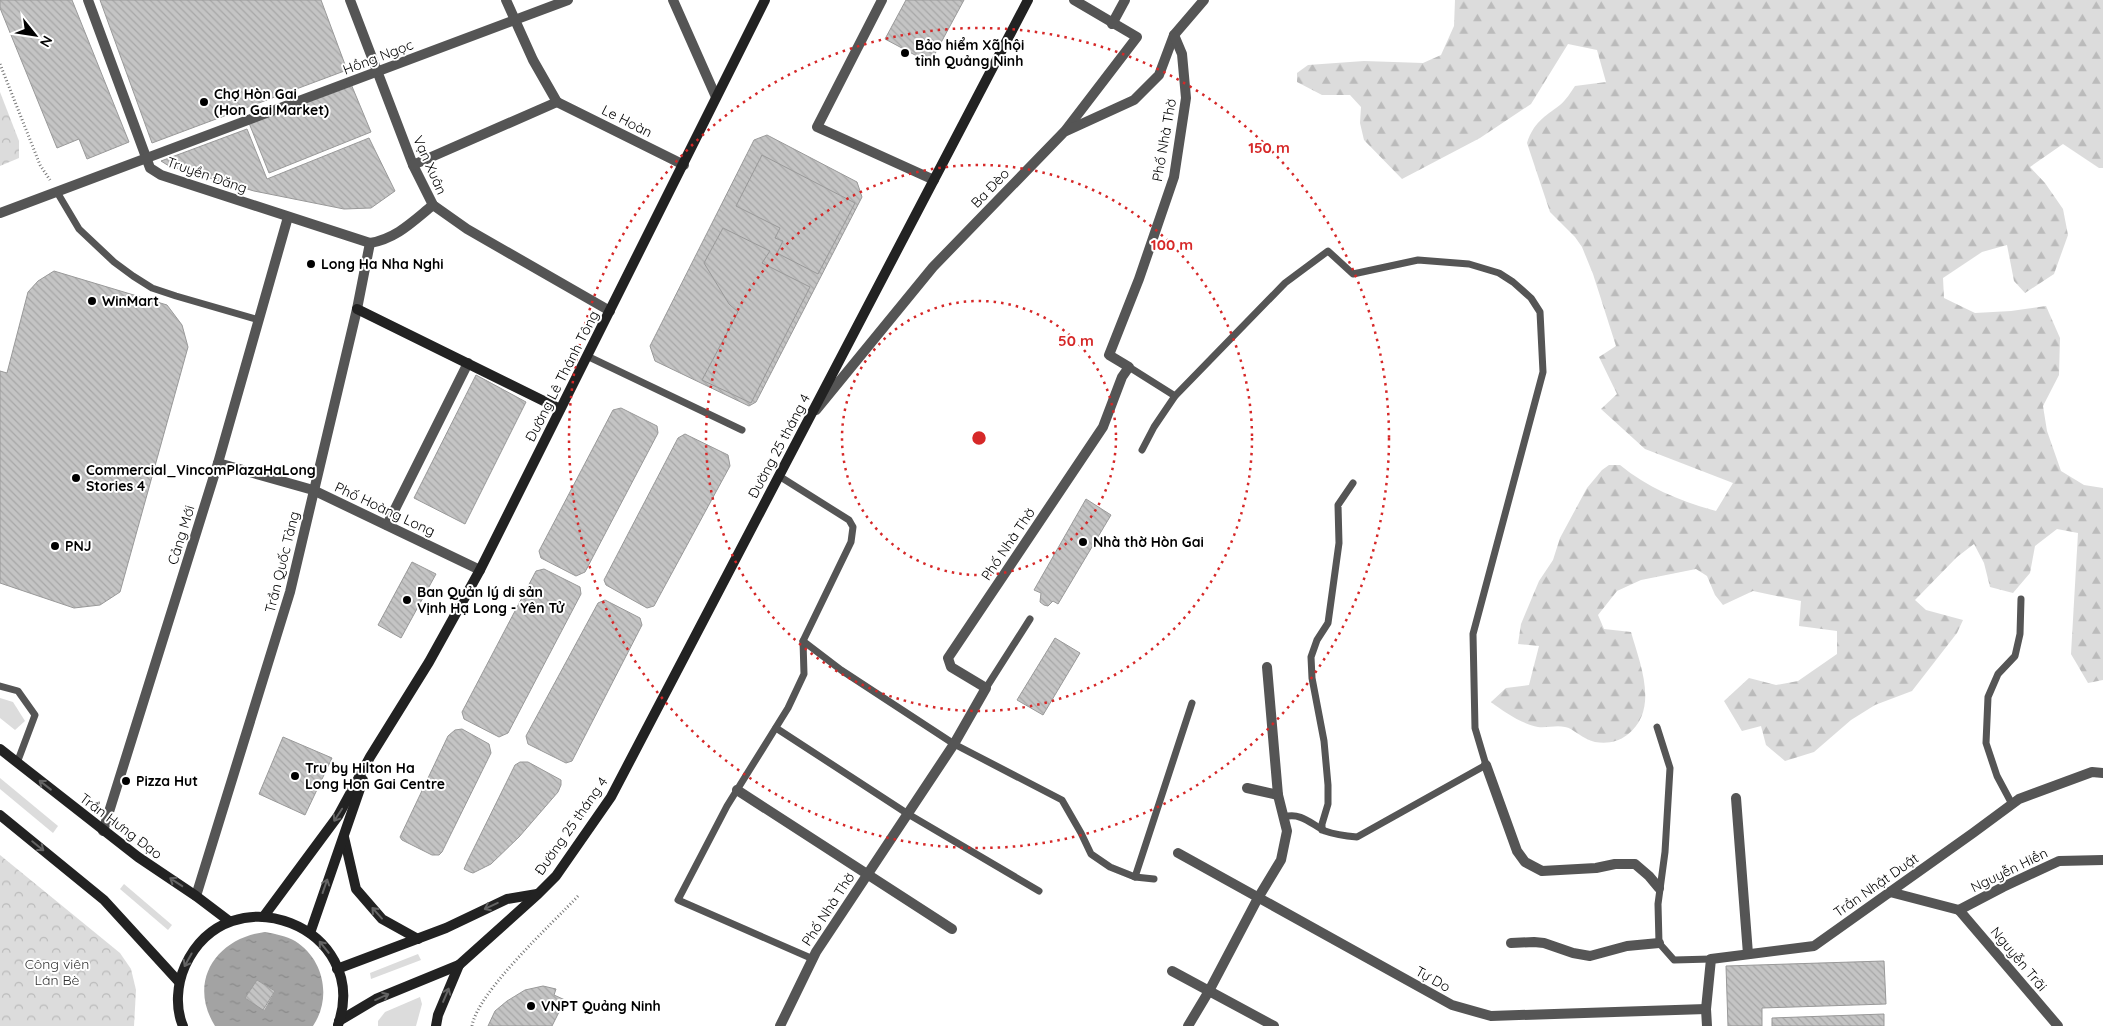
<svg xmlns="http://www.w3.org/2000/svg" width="2103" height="1026" font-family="Quicksand,sans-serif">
<defs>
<pattern id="forest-firs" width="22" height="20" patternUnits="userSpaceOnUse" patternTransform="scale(1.25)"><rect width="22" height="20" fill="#dcdcdc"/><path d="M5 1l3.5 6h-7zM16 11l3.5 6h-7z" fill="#bbb"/></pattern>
<pattern id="park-crowns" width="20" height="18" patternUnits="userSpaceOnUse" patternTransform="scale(1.25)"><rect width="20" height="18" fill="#dcdcdc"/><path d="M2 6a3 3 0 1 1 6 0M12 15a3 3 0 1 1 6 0" fill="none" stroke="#bbb"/></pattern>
<pattern id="water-ripples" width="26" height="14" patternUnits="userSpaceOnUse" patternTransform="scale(1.25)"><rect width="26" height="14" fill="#a3a3a3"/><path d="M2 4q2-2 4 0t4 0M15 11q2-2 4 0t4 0" fill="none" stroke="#8b8b8b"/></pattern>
<pattern id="building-back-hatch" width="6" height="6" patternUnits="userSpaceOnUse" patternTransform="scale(1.25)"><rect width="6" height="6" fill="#c4c4c4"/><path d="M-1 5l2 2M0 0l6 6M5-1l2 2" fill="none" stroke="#a7a7a7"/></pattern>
</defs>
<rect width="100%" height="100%" fill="#fff"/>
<g fill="#dcdcdc">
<path d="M 0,698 L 13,702 L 25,721 L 15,730 L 0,718 Z"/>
<path d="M 0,778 L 58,826 L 53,833 L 0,789 Z"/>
<path d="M 124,884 L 172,925 L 168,930 L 120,889 Z"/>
<path d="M 418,954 L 421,960 L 371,979 L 370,973 Z"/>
<path d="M 420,997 L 422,1004 L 416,1026 L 378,1026 L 378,1021 L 385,1012 Z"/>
</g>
<path fill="url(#forest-firs)" d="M 1455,0 L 2103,0 L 2103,168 L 2099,168 L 2063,144 L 2030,167 L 2045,183 L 2063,209 L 2068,235 L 2054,274 L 2025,293 L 2014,281 L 2007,245 L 1982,252 L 1943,278 L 1944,298 L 1975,313 L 2011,311 L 2046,306 L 2060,338 L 2059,375 L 2043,406 L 2047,431 L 2061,471 L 2084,485 L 2103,488 L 2103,680 L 2088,683 L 2071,654 L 2078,533 L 2057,529 L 2035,546 L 2030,573 L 2013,593 L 1990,587 L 1984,563 L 1974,544 L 1957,557 L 1915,600 L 1926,610 L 1963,620 L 1957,633 L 1912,691 L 1875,705 L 1851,720 L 1814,752 L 1785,761 L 1766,745 L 1761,726 L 1742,731 L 1724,701 L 1749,678 L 1776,685 L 1798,681 L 1837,654 L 1837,631 L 1799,626 L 1801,601 L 1753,591 L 1723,605 L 1715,595 L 1707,576 L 1696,569 L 1641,580 L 1617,591 L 1598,615 L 1604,629 L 1631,632 C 1640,664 1660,710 1627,735 C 1618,742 1607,744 1595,742 C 1582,739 1573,728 1565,727 C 1556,725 1547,728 1538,727 C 1522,724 1504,712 1491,702 L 1506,688 L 1529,685 L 1539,646 L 1518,644 L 1521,624 L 1539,581 L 1553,560 L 1560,538 L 1587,488 L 1602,470 L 1609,465 L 1620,465 C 1648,488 1680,501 1716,511 L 1733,483 L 1645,449 L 1601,409 L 1617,394 L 1599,357 L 1616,346 L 1593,274 L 1582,247 L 1575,237 L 1550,212 L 1527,143 C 1534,122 1544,117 1560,105 C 1566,100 1571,92 1575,86 L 1606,82 L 1597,50 L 1568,44 L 1531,104 L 1480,138 L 1402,179 L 1364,140 L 1360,123 L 1361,107 L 1350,95 L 1322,95 L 1297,82 L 1297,73 L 1308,65 L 1364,61 L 1423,63 L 1441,55 L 1454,26 Z"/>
<g fill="url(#park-crowns)">
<path d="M 0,92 L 19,141 L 19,158 L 0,166 Z"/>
<path d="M 0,855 L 120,953 L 131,969 L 136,990 L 134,1026 L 0,1026 Z"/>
</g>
<path fill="url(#water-ripples)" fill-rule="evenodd" d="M 265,932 C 276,934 286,936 295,941 C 324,959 332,998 313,1026 L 215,1026 C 187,981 217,938 265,932 ZM 257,980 L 275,991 L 264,1010 L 245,998 Z"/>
<g fill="url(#building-back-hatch)" stroke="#999">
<path d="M 0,0 L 72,0 L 129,142 L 87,159 L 79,139 L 57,148 L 0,8 Z"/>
<path d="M 100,0 L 321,0 L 347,70 L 152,143 Z"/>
<path d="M 906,0 L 964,0 L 930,63 L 885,39 Z"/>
<path d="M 351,84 L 371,132 L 269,173 L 249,123 Z"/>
<path d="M 247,129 L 267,179 L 369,138 L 395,191 L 371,208 L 344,209 L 254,191 L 169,166 L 161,161 Z"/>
<path d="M 767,135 L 857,182 L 862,197 L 756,402 L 749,406 L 655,361 L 650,346 L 754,140 Z"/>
<path d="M 762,155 L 855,203 L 818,274 L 777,253 L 783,241 L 775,238 L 780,228 L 736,206 Z"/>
<path d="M 723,228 L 770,251 L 762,263 L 810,287 L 751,403 L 702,380 L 738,312 L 729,304 L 704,263 Z"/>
<path d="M 54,271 L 167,305 L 182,325 L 188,347 L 120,592 L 100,605 L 74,608 L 0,583 L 0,371 L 7,373 L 28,292 L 38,281 Z"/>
<path d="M 476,375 L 526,402 L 465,524 L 414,498 Z"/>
<path d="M 621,408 L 657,426 L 658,433 L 585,572 L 576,576 L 541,558 L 539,551 L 613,410 Z"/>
<path d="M 685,434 L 728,455 L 730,466 L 654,606 L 647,608 L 606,585 L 604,580 L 678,438 Z"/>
<path d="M 1086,499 L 1111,515 L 1058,604 L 1053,601 L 1048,606 L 1044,605 L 1040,602 L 1041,593 L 1034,590 Z"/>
<path d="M 412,562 L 436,574 L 401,638 L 378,625 Z"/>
<path d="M 544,569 L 580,587 L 581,594 L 508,733 L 499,737 L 464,719 L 462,712 L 536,571 Z"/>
<path d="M 605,600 L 640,618 L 642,625 L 572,761 L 566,763 L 528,744 L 526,736 L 598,603 Z"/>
<path d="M 1055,638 L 1080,653 L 1043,715 L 1017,700 Z"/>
<path d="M 462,729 L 489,744 L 491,753 L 442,852 L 439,855 L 432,855 L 402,840 L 400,837 L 448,736 L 455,730 Z"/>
<path d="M 283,737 L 332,758 L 305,815 L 259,794 Z"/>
<path d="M 520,762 L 528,762 L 561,780 L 561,785 L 558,792 L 519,837 L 491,864 L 473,873 L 470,872 L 464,869 L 468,860 L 515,765 Z"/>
<path d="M 1884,961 L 1886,1004 L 1762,1008 L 1762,1026 L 1728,1026 L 1726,966 Z"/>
<path d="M 257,980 L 275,991 L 263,1010 L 245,998 Z"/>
<path d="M 543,986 L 556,989 L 554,995 L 565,1000 L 552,1026 L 488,1026 L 495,1011 L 507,1001 L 525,990 Z"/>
<path d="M 1884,1014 L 1884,1026 L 1772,1026 L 1772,1018 Z"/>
</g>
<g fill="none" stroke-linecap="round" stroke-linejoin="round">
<g stroke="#777" stroke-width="3" stroke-dasharray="1 2.5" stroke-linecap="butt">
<path d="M 0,64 L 40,165 L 50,180"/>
<path d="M 472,1026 C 478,991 553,923 579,895"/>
</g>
<g stroke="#555" stroke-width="7">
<path d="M 57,192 L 79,229 L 114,262 L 133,276 L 152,288 L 176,296 L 259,320"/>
<path d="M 587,356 L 742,430"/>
<path d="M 1129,367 L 1175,396"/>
<path d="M 1142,450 L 1154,427 L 1175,396 L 1285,283 L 1328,251 L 1353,274 L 1418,260 L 1469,264 L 1499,273 L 1513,282 L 1531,298 L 1540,312 L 1543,372 L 1473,634 L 1475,728 L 1486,765 L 1357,837 C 1345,836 1336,835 1325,831 C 1311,824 1301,812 1284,817"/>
<path d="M 779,476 L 849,520 L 853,527 L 851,542 L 803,641 L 804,674 L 788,708 L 727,806 L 678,900 L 813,959"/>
<path d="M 803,641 L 841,670 L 954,744 L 1062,800 L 1081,833 L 1091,854 L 1110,867 L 1135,877 L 1154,879"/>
<path d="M 0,686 L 18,691 L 35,715 L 17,763"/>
<path d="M 986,688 L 1030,619"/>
<path d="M 1657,727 L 1670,768 L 1665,852 L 1658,904 L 1659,943 L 1674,960 L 1711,959"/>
<path d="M 776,728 L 908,814 L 1039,891"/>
<path d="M 2012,804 L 1997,776 L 1986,743 L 1988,697 L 1998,674 L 2015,656 L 2020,634 L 2021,599"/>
<path d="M 1322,830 L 1322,824 L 1328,804 L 1328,785 L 1324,741 L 1312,678 L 1311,657 L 1317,640 L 1328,623 L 1339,543 L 1338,505 L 1353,483"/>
<path d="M 1135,877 L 1192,703"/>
</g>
<g stroke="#555" stroke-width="10">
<path d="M 88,0 L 150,168 L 161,175 L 370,243"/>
<path d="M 350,0 L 413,165 L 433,205 L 467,229 L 610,311"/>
<path d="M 506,0 L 533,60 L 557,102"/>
<path d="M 673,0 L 716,97"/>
<path d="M 882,0 L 817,127 L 934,180"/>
<path d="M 1112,24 L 1125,0"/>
<path d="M 557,102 L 684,165"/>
<path d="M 1065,131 L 1137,37 L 1074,0"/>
<path d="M 413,165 L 557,102"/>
<path d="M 0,213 L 568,0"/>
<path d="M 816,410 L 933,267 L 1064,132 L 1134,100 L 1159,75 L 1174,35 L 1204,0"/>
<path d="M 218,463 L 313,490 L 480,570"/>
<path d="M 387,525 L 468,363"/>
<path d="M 1486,765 L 1517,851 L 1525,862 L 1542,871 L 1596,868 L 1615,864 L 1635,864 L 1649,876 L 1659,888"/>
<path d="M 1247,788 L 1278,795"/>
<path d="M 737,790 L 952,929"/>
<path d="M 1736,798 L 1748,954"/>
<path d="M 103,831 L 218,463 L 288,217"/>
<path d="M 1178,853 L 1452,1005 L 1491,1016 L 1706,1009"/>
<path d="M 1890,892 L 1959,910"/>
<path d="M 196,896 L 290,592 L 357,309 L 370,243 C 397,238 412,222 433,205"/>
<path d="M 1959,910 L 2003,887 L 2059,861 L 2103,860"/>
<path d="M 1959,910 L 2058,1026"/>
<path d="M 1511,943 L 1534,942 L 1544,943 L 1573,953 L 1590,956 L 1627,946 L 1659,943"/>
<path d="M 1172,971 L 1274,1026"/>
<path d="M 780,1026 L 816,952 L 954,744 L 986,688 L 951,667 L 948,658 L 1103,427 L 1122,377 L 1129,367 L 1109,355 L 1139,279 L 1174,177 L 1186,98 L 1182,54 L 1174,35"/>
<path d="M 1188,1026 L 1209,991 L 1258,898 L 1281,860 L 1287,831 L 1278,795 L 1267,667"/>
<path d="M 1707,1026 L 1706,1009 L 1711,959 L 1814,946 L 1973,833 L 2019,799 L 2092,772 L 2103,773"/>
</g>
<g stroke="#222" stroke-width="10">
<path d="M 357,309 L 560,409"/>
<path d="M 0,749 L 138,857 L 196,896 L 229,921"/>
<path d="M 0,815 L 104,900 L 179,982"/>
<path d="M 344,837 L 356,889 L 382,919 L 418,939"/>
<path d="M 264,916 L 338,816 L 370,757 L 429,662 L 480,570 L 765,0"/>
<path d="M 310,933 L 363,780"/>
<path d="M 337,969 L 446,928 L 507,899 L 537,894"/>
<path d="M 339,1021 L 376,999 L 459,965 L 538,894 L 556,876 L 611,797 L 1028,0"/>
<path d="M 183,1026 C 175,1008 177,984 185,966 C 229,870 372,928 338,1025"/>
<path d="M 436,1026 L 438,1015 L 459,965"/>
</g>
</g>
<defs><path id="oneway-shaft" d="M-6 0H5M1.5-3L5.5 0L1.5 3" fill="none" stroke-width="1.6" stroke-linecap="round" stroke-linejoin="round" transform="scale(1.25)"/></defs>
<g stroke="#646464">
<use href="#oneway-shaft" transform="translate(45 785) rotate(-142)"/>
<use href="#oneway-shaft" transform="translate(338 815) rotate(123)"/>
<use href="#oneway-shaft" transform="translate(38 846) rotate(39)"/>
<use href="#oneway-shaft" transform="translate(176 882) rotate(-147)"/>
<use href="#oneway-shaft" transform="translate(325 886) rotate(-71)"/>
<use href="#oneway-shaft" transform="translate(491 906) rotate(155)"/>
<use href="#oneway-shaft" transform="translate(377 913) rotate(-132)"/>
<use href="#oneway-shaft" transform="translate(324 947) rotate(-129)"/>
<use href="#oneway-shaft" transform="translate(188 960) rotate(119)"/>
<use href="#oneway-shaft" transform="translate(446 995) rotate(-67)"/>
<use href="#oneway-shaft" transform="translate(382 997) rotate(-24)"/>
</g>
<g fill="none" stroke="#d62828" stroke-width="2.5" stroke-dasharray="2.5 5">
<circle cx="979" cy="438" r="137"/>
<circle cx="979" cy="438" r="273"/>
<circle cx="979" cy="438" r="410"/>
</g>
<g fill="#000" stroke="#fff" stroke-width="2">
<circle cx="905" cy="53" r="5"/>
<circle cx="204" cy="102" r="5"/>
<circle cx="311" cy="264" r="5"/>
<circle cx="92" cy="301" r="5"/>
<circle cx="76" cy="478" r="5"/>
<circle cx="1083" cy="542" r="5"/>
<circle cx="55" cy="546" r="5"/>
<circle cx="407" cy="600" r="5"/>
<circle cx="295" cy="776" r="5"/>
<circle cx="126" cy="781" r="5"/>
<circle cx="531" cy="1006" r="5"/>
</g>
<g text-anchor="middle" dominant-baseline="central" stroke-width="4" stroke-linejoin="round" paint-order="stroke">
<g font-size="14" font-weight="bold" fill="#000" stroke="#fff" text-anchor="start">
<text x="915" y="45">Bảo hiểm Xã hội<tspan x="915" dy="16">tỉnh Quảng Ninh</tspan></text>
<text x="214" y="94">Chợ Hòn Gai<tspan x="214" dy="16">(Hon Gai Market)</tspan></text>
<text x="321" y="264">Long Ha Nha Nghi</text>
<text x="102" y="301">WinMart</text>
<text x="86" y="470">Commercial_VincomPlazaHaLong<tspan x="86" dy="16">Stories 4</tspan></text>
<text x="1093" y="542">Nhà thờ Hòn Gai</text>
<text x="65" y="546">PNJ</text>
<text x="417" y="592">Ban Quản lý di sản<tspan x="417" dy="16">Vịnh Hạ Long - Yên Tử</tspan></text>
<text x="305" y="768">Tru by Hilton Ha<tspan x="305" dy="16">Long Hon Gai Centre</tspan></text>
<text x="136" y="781">Pizza Hut</text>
<text x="541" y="1006">VNPT Quảng Ninh</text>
</g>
<g font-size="14" fill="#000" stroke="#fff">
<text transform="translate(378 57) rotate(-21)">Hồng Ngọc</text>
<text transform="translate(627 121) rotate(27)">Le Hoàn</text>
<text transform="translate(1164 140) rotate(-80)">Phố Nhà Thờ</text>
<text transform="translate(430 165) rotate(66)">Vạn Xuân</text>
<text transform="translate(207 175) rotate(19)">Truyền Đăng</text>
<text transform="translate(990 188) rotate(-46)">Ba Đèo</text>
<text transform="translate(562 376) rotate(-63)">Đường Lê Thánh Tông</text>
<text transform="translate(779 446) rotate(-62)">Đường 25 tháng 4</text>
<text transform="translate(385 509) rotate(25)">Phố Hoàng Long</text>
<text transform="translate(181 535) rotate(-73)">Cảng Mới</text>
<text transform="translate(1008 544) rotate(-56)">Phố Nhà Thờ</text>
<text transform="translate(282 562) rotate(-76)">Trần Quốc Tảng</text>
<text transform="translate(121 826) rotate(37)">Trần Hưng Đạo</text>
<text transform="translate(571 826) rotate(-55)">Đường 25 tháng 4</text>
<text transform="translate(2009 870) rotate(-26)">Nguyễn Hiền</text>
<text transform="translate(1876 885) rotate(-35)">Trần Nhật Duật</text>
<text transform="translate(828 909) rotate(-57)">Phố Nhà Thờ</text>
<text transform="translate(2019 959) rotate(50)">Nguyễn Trãi</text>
<text transform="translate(1433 979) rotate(29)">Tự Do</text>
</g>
<g font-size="14" fill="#333" stroke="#fff">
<text x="57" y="964">Công viên<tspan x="57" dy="16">Lán Bè</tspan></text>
</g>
</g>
<circle cx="979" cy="438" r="8" fill="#d62828" stroke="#fff" stroke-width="2.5"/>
<g font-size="15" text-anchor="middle" font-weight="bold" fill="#d62828" stroke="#fff" stroke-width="4" stroke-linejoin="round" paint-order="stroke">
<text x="1269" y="153">150 m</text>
<text x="1172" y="250">100 m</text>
<text x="1076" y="346">50 m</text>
</g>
<g transform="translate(35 35) rotate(120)" stroke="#ffffff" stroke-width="4" paint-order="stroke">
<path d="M0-4L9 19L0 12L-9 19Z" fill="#000000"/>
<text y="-8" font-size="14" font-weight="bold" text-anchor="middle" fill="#000000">N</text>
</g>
</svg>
